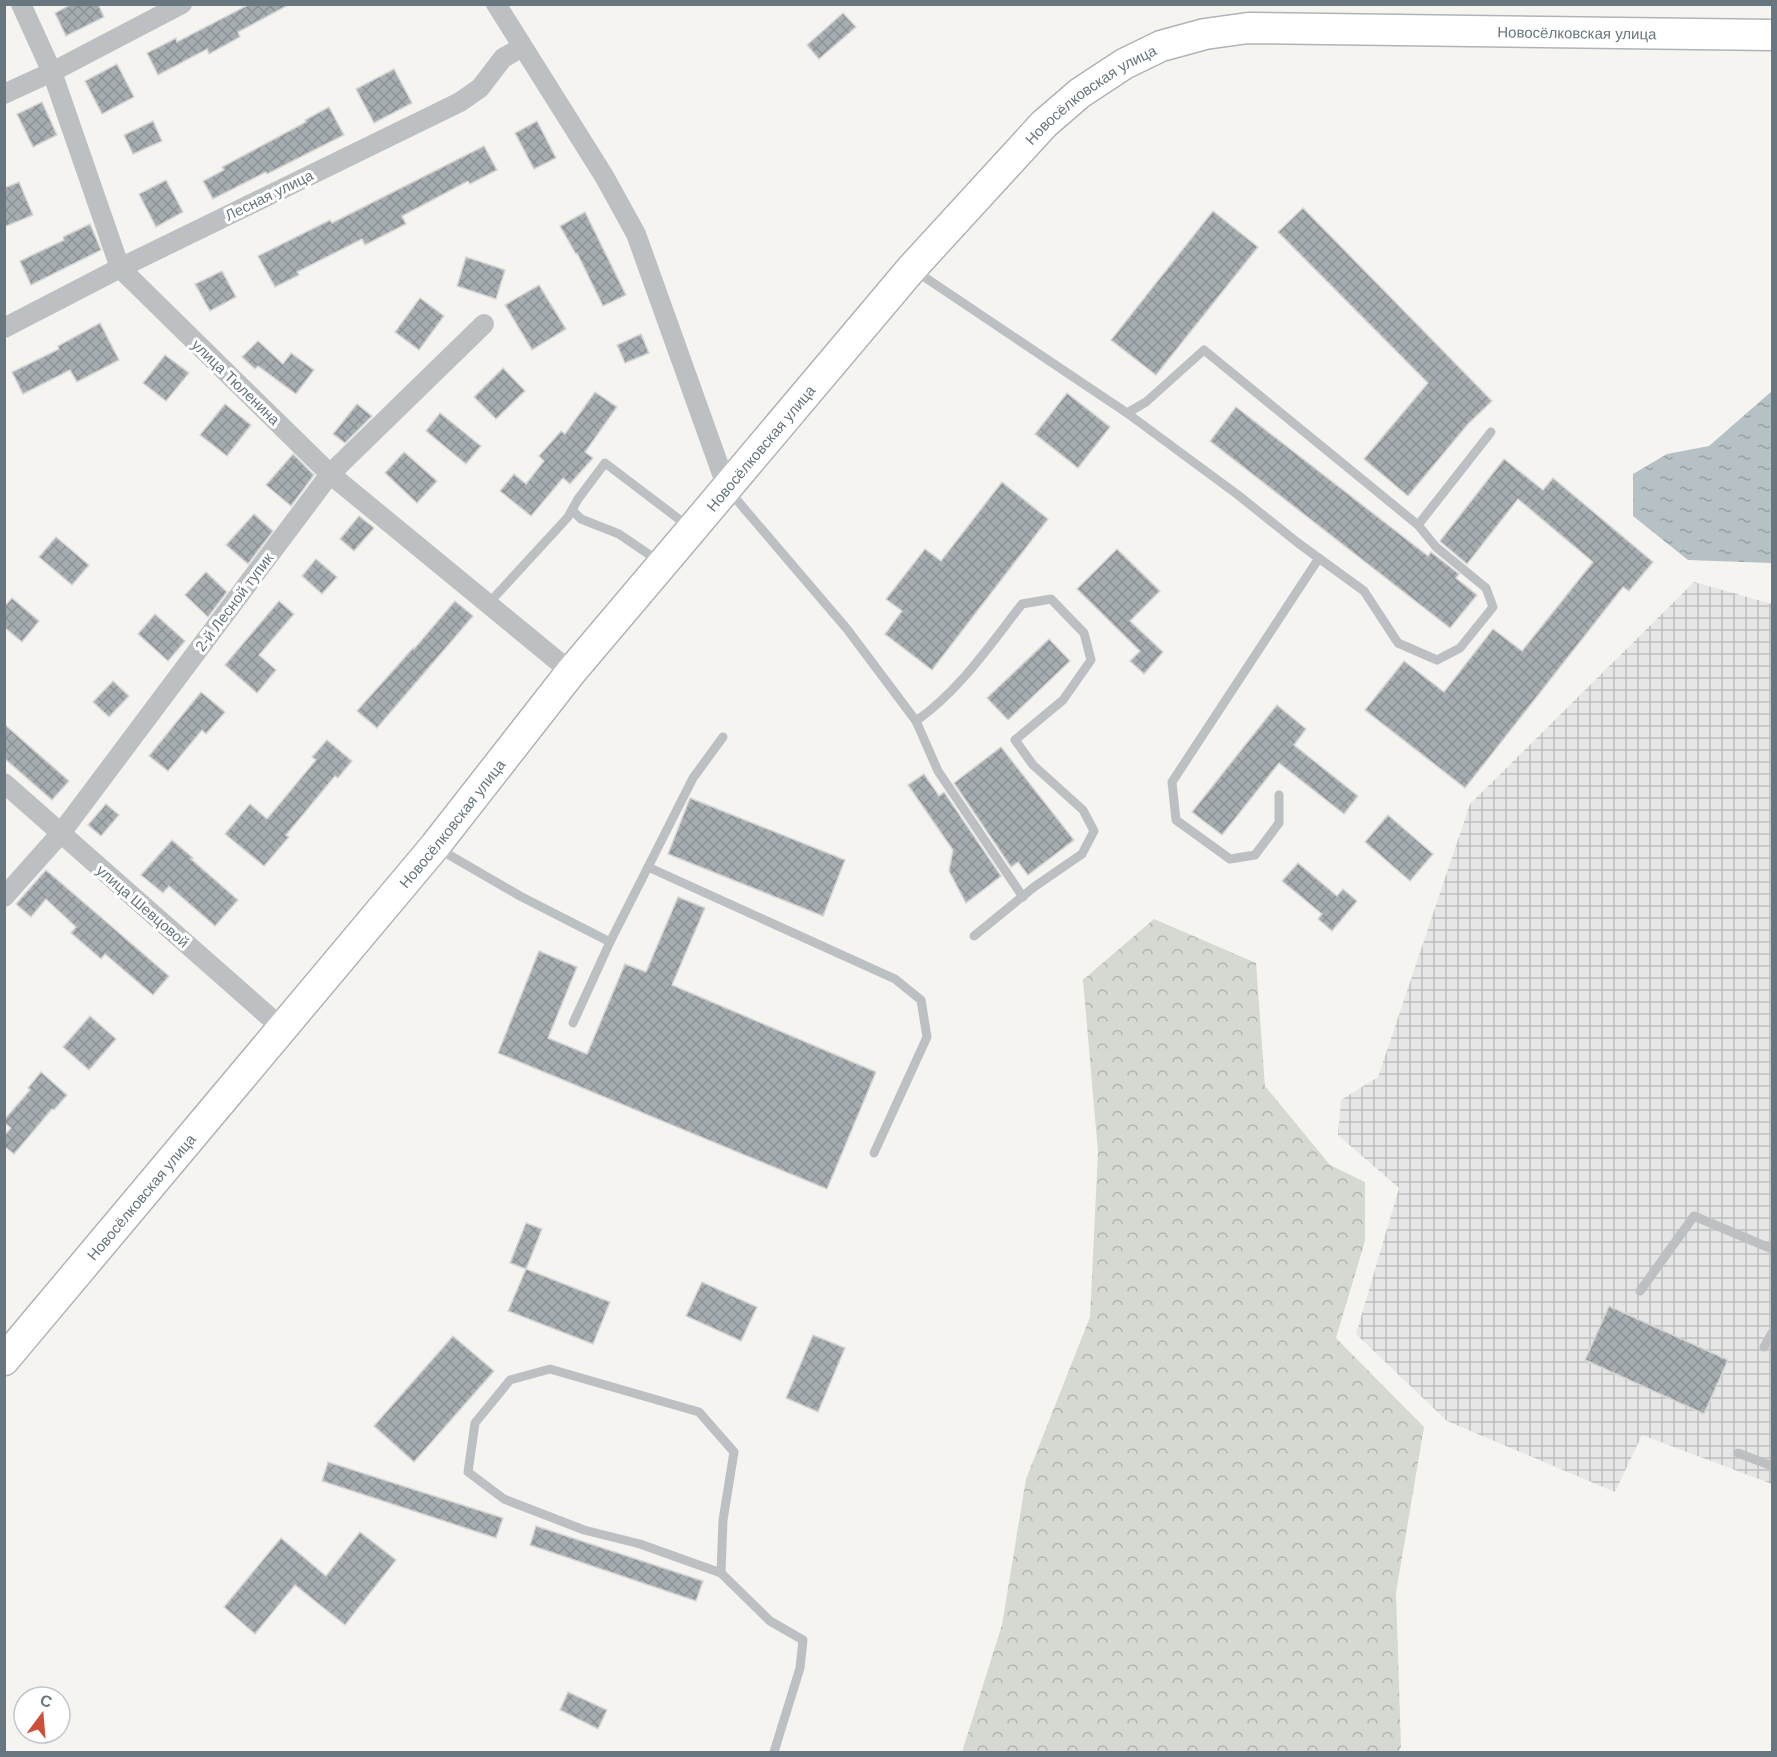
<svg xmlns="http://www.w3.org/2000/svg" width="1777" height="1757" font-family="Arial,sans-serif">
<defs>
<pattern id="industrial-grid" width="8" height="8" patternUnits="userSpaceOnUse" patternTransform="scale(1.5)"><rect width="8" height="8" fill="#e5e6e5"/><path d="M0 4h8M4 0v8" fill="none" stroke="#bdbfbf"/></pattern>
<pattern id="forest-crowns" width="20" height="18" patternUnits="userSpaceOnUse" patternTransform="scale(1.5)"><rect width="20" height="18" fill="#d5d9d1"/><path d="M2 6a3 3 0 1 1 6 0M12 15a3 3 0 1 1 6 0" fill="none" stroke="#b1b5af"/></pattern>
<pattern id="water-ripples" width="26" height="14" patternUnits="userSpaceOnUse" patternTransform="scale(1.5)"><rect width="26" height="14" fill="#b5c1c4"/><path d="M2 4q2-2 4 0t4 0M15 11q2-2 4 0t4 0" fill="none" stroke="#97a1a4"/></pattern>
<pattern id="building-cross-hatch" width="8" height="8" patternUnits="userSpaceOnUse" patternTransform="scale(1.5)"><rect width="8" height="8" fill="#a6adb1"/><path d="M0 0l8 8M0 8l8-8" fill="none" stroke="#8b9195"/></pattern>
</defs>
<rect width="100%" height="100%" fill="#f5f4f1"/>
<path fill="url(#industrial-grid)" d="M 1694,582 L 1772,604 L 1772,1484 L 1642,1435 L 1615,1492 L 1447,1421 L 1356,1334 L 1399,1188 L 1338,1135 L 1341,1100 L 1378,1077 L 1470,804 Z"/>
<path fill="url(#forest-crowns)" d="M 1154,919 L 1256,963 L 1265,1086 L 1330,1165 L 1365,1182 L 1365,1241 L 1336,1338 L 1424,1427 L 1396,1593 L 1401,1747 L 1398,1752 L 962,1752 L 1002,1625 L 1026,1479 L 1090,1317 L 1098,1152 L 1083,980 Z"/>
<path fill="url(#water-ripples)" d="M 1772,391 L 1772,563 L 1688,560 L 1633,516 L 1633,474 L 1667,454 L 1709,446 Z"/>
<g fill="url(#building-cross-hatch)" stroke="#d6d6d4" stroke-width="1.5">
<path d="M 72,4 L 98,4 L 104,17 L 66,36 L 55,13 Z"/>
<path d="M 250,4 L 290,4 L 238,32 L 240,37 L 209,54 L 207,49 L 158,75 L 147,53 L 176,38 L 177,42 Z"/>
<path d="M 843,13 L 856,27 L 819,59 L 807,45 Z"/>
<path d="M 117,64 L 134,97 L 102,114 L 85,81 Z"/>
<path d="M 394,69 L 412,103 L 374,123 L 356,89 Z"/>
<path d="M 42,102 L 57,135 L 33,147 L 17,114 Z"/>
<path d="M 329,107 L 344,135 L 267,174 L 266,172 L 213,199 L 203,181 L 224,170 L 222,167 L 306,122 L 305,120 Z"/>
<path d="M 153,121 L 162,141 L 133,154 L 124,135 Z"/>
<path d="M 537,121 L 556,158 L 534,169 L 515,133 Z"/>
<path d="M 484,146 L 497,170 L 470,184 L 468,181 L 402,216 L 406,224 L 365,245 L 362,239 L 297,272 L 299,275 L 275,287 L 258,256 L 330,220 L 332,223 Z"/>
<path d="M 166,180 L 183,212 L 156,227 L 139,194 Z"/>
<path d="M 19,182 L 33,215 L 4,227 L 4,188 Z"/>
<path d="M 1303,208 L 1492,401 L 1468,424 L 1408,496 L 1364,459 L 1428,383 L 1278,232 Z"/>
<path d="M 1213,211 L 1258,247 L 1156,375 L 1111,340 Z"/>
<path d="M 585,212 L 626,295 L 603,306 L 577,253 L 576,254 L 560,226 Z"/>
<path d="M 90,224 L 101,250 L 31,285 L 20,261 L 64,240 L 63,237 Z"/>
<path d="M 466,257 L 505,270 L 496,299 L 457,286 Z"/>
<path d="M 222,271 L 236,297 L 210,311 L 195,284 Z"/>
<path d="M 539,285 L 566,329 L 532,350 L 505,305 Z"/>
<path d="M 420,298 L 444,316 L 419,350 L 395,332 Z"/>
<path d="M 100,323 L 119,360 L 77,382 L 70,370 L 23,394 L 12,372 L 59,349 L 58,346 Z"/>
<path d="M 641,334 L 649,353 L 625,363 L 617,345 Z"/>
<path d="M 258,341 L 283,364 L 291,353 L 314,370 L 296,394 L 258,366 L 255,369 L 242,357 Z"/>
<path d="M 165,355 L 189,373 L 166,401 L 143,383 Z"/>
<path d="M 503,368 L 525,391 L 496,419 L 474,397 Z"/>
<path d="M 595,392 L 617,407 L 585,452 L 593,458 L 570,484 L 563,478 L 531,516 L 500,491 L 514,474 L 526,484 L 544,461 L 539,456 L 561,431 L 565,434 Z"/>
<path d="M 1067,393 L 1110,427 L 1078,468 L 1035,434 Z"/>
<path d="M 225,404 L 251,425 L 227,456 L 200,435 Z"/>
<path d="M 357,404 L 372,416 L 345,443 L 333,434 Z"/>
<path d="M 1236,407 L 1428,556 L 1431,552 L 1459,574 L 1456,578 L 1477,595 L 1450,628 L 1210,441 Z"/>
<path d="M 440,413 L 481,446 L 466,464 L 426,431 Z"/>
<path d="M 404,452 L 437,481 L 417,503 L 385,473 Z"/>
<path d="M 293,454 L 314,475 L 291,506 L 266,485 Z"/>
<path d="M 1504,459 L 1543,490 L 1553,478 L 1653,562 L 1629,591 L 1623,587 L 1465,788 L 1365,710 L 1404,661 L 1444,692 L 1493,629 L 1522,651 L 1593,562 L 1518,499 L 1467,564 L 1441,542 L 1440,541 Z"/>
<path d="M 1002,482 L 1048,519 L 932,670 L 885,634 L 902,611 L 886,599 L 925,549 L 941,561 Z"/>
<path d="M 254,514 L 273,531 L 248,564 L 226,545 Z"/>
<path d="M 359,516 L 374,528 L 354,551 L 340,539 Z"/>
<path d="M 56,537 L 89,565 L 72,585 L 39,557 Z"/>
<path d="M 1117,549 L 1160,591 L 1130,621 L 1163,652 L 1144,674 L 1130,661 L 1140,651 L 1077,589 Z"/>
<path d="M 316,559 L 337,577 L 322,594 L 302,576 Z"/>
<path d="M 206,572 L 227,592 L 208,617 L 185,595 Z"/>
<path d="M 12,598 L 39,621 L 22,642 L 4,627 L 4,607 Z"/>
<path d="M 279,601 L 294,614 L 259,655 L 276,670 L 257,693 L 225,665 Z"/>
<path d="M 455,601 L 473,616 L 377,728 L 357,711 L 413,648 L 414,649 Z"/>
<path d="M 155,614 L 185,641 L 168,661 L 138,634 Z"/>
<path d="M 1049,639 L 1070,661 L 1008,720 L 987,698 Z"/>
<path d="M 113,681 L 129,696 L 109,717 L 93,702 Z"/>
<path d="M 201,692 L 225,712 L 206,734 L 202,730 L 168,771 L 149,756 Z"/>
<path d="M 1277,705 L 1306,729 L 1294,745 L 1358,796 L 1344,814 L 1279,763 L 1222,835 L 1192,812 Z"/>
<path d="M 4,724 L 69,781 L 52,800 L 4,758 Z"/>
<path d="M 327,740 L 352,761 L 338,778 L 335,776 L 286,835 L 289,837 L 264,866 L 225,834 L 250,804 L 267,819 L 316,760 L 312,757 Z"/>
<path d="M 1001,747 L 1074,840 L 1028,875 L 1018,862 L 1011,867 L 954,783 Z"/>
<path d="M 924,774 L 939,796 L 944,792 L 1001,876 L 966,903 L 949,871 L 953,850 L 908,785 Z"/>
<path d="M 690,798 L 845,860 L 823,916 L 668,854 Z"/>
<path d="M 106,804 L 119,815 L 101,836 L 88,825 Z"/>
<path d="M 1388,815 L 1433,854 L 1410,881 L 1365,842 Z"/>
<path d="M 172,840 L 193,858 L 191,859 L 238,900 L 215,926 L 169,886 L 163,893 L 141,875 Z"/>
<path d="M 1298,863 L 1337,896 L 1343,889 L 1357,901 L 1332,931 L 1318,919 L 1322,914 L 1282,881 Z"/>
<path d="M 46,870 L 169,976 L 153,995 L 105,954 L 101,959 L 71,933 L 76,927 L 46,899 L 31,917 L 16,904 Z"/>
<path d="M 678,897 L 705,908 L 672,985 L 876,1072 L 827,1189 L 498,1053 L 539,951 L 577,967 L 548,1038 L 587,1054 L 625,964 L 646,972 Z"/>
<path d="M 90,1016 L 116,1039 L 89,1070 L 63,1047 Z"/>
<path d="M 41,1072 L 67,1095 L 54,1110 L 52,1109 L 14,1154 L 4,1146 L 4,1136 L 11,1128 L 4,1122 L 4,1120 L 30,1090 L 28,1088 Z"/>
<path d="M 526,1223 L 542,1229 L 526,1269 L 510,1263 Z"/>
<path d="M 526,1269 L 610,1302 L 593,1344 L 508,1311 Z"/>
<path d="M 702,1282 L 757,1307 L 741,1341 L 686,1316 Z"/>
<path d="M 1609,1306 L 1728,1360 L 1704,1414 L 1585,1360 Z"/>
<path d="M 813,1335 L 845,1348 L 818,1412 L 786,1398 Z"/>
<path d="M 453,1336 L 494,1371 L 414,1462 L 374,1426 Z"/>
<path d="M 328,1462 L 503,1518 L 496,1538 L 322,1481 Z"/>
<path d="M 536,1526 L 703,1581 L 696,1601 L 530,1545 Z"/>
<path d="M 360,1532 L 396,1560 L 345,1625 L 295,1585 L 255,1634 L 224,1607 L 281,1538 L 326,1576 Z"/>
<path d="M 568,1692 L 607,1710 L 598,1729 L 560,1710 Z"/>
</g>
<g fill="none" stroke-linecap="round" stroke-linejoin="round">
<g stroke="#b0b4b7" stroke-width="33">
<g id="primary">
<path id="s1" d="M 4,1360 L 435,846 L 571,672 L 692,529 L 912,268 L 1044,124 L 1080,93 L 1124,64 L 1161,46 L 1205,34 L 1248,28 L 1772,35"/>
</g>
</g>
<g stroke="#bcc0c3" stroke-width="9">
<path d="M 914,270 L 1127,413 L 1146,402 L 1204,350 L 1418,525"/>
<path d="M 1127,413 L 1238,495 L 1298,543 L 1364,591 L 1398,643 L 1437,660 L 1460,648 L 1493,607 L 1486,588 L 1436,547 L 1418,525 L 1491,432"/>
<path d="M 730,492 L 847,629 L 916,721 C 959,691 990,645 1022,604 L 1051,599 L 1084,633 L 1091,660 L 1063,700 L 1015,740 L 1033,765 L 1083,810 L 1094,831 L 1082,854 L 1034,887 L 974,936"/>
<path d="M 572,510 L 581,519 L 619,534 L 660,562"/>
<path d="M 488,604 L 568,517 L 578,499 L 605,463 L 688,526"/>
<path d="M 916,721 L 938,771 L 1023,897"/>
<path d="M 1279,795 L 1279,823 L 1255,855 L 1230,859 L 1176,820 L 1172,782 L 1319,558"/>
<path d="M 439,849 L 520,896 L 610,942 L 648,867 L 895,979 L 921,1000 L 927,1037 L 874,1153"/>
<path d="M 648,867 L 693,778 L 723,737"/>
<path d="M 573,1023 L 610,942"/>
<path d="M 1640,1291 L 1694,1216 L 1772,1249"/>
<path d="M 1764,1347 L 1772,1333"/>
<path d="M 1738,1453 L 1772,1466"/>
<path d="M 721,1573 L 640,1544 L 584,1530 L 504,1499 L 468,1472 L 475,1423 L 510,1380 L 550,1369 L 699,1412 L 734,1452 L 723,1520 L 721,1573 L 770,1621 L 803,1640 L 800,1668 L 774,1752"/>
</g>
<g stroke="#bcc0c3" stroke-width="20">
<path d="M 21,4 L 52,72 L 120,268 L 330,474 L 571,672"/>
<path d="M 496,4 L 604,176 L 636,234 L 727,488"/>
<path d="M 4,94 L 52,72 L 182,4"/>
<path d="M 4,328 L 120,268 L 460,102 L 480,88 L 503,58 L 522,47"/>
<path d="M 4,783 L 282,1028"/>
<path d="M 4,897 L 61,833 L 330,474 L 484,324"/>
</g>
<use href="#primary" stroke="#fff" stroke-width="30"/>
</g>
<g text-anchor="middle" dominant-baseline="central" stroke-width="6" stroke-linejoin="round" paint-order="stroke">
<g font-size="15" fill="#67767f" stroke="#fff">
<text stroke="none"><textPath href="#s1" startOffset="2175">Новосёлковская улица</textPath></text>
<text stroke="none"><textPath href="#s1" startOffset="1671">Новосёлковская улица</textPath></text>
<text transform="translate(269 195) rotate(-26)">Лесная улица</text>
<text transform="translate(236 382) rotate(44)">улица Тюленина</text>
<text stroke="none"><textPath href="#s1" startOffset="1185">Новосёлковская улица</textPath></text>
<text transform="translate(234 602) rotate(-53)">2-й Лесной тупик</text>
<text stroke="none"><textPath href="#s1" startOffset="699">Новосёлковская улица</textPath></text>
<text transform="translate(143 906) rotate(41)">улица Шевцовой</text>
<text stroke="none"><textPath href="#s1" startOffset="213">Новосёлковская улица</textPath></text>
</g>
</g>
<rect width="1777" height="1757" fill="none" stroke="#67767f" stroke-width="12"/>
<g transform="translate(42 1715) rotate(16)"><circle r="28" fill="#ffffff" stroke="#c2c8cc" stroke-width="1.5"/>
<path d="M0-4.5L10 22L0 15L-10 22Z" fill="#cd4e39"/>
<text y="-9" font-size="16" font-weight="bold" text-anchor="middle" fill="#67767f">С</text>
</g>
</svg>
